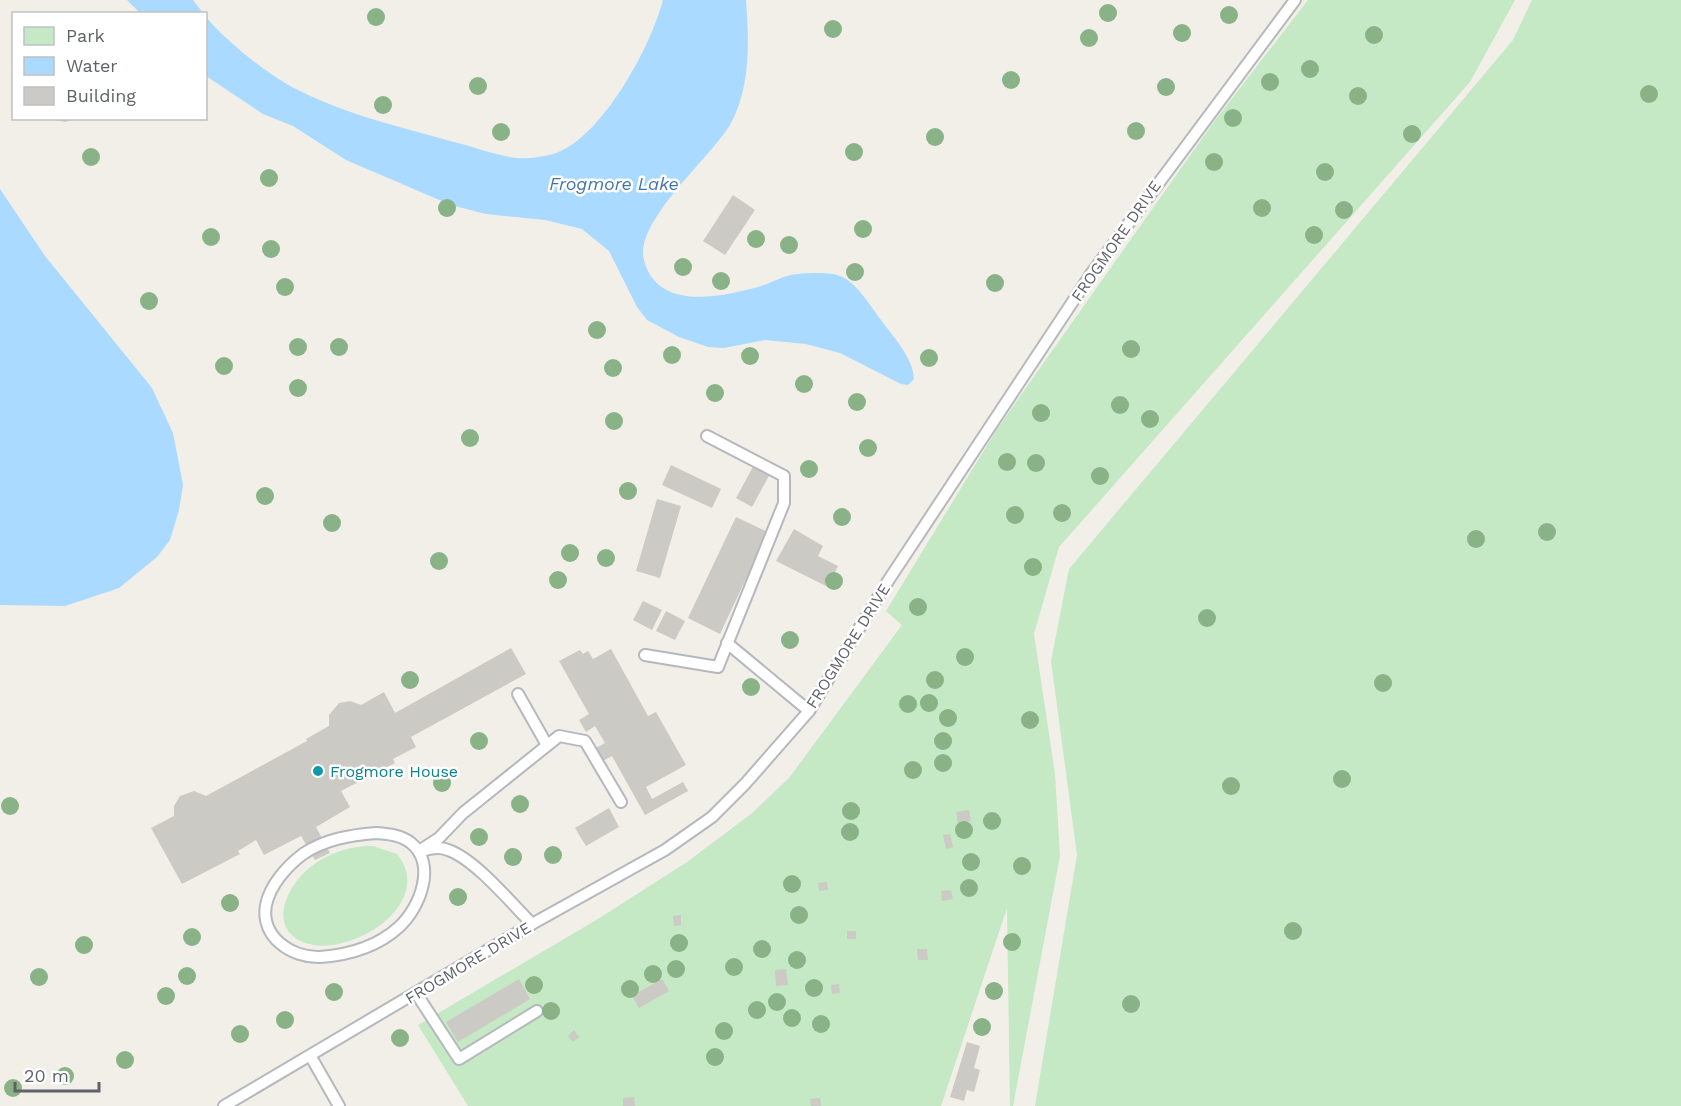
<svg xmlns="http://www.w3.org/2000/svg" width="1681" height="1106" font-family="'Work Sans',sans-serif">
<rect width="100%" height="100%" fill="#f1efe8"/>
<g fill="#c5e8c5">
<path d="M 1308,0 L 1515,0 L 1470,82 L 1059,547 L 1034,634 L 1055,774 L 1060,856 L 1013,1106 L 1010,1106 L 1007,908 L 941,1106 L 468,1106 L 418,1025 L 598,919 L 687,862 L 751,814 L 789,778 L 902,625 L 886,611 L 997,429 L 1213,123 Z"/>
<path d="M 1532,0 L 1681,0 L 1681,1106 L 1035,1106 L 1077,855 L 1051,661 L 1069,569 L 1513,40 Z"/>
<path d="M 373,846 L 397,854 C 443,911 323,974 289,932 C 282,923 282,911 286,901 C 298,866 337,845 373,846 Z"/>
</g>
<g fill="#aadaff">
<path d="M 127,0 L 193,0 L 203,13 L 140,13 Z"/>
<path d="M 663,0 L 746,0 C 749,42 751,87 730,125 C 711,157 634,222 644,260 C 657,312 723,297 761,286 C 771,283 781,277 791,275 C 803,273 825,272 837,275 C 856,280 870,306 881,320 C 893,337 913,357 914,379 L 908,385 L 901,384 L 840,353 L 806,344 L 765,340 L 724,348 L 708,347 L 679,337 L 647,320 L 637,307 L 609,251 L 582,229 L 545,220 L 486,214 L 451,205 L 346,160 L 293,126 L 263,114 L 206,76 L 206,17 C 227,42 269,76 298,90 C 347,115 401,127 454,142 C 474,147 495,155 516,158 C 528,159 544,157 556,153 C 603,136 651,46 663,0 Z"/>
<path d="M 0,189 L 45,256 L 152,388 L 173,433 L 183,485 L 179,510 L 170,540 L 157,557 L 119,588 L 65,606 L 0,605 Z"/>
</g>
<g fill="#cccac5">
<path d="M 46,118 L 76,118 L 76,119 L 65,122 Z"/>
<path d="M 733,195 L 755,210 L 725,255 L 703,241 Z"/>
<path d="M 671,465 L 721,489 L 712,508 L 662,485 Z"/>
<path d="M 754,465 L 770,474 L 752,507 L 736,498 Z"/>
<path d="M 657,499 L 681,506 L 660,578 L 636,571 Z"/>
<path d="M 736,517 L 768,532 L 720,634 L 688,618 Z"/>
<path d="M 794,529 L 823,546 L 818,556 L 838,566 L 828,587 L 776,561 Z"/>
<path d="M 643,601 L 662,610 L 652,630 L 633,620 Z"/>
<path d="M 666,611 L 685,621 L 675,640 L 656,631 Z"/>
<path d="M 511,648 L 526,674 L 411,737 L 416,747 L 393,759 L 395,763 L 341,791 L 350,807 L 316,827 L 330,853 L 315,860 L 301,836 L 264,855 L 256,840 L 238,851 L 240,854 L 182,884 L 151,828 L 174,816 L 174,806 L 180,796 L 194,791 L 206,796 L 307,741 L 306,739 L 329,726 L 329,715 L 339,703 L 350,701 L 361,705 L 384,692 L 395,713 Z"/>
<path d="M 611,649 L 648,716 L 656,712 L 686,765 L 646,787 L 652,799 L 683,782 L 688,791 L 645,815 L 612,756 L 601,762 L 594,749 L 605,743 L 595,726 L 586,732 L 579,720 L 589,714 L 559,661 L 580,650 L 583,654 L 588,651 L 593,659 Z"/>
<path d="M 609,808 L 619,827 L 586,846 L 575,828 Z"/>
<path d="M 969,810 L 971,821 L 958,823 L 956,812 Z"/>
<path d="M 950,834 L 953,847 L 946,849 L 943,835 Z"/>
<path d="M 827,882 L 828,890 L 819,891 L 818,883 Z"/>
<path d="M 951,890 L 953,899 L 942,901 L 941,891 Z"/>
<path d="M 681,915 L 681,925 L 674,926 L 673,916 Z"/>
<rect x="847" y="931" width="9" height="8"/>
<path d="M 917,949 L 927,949 L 928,960 L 918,960 Z"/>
<path d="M 786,969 L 788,985 L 776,986 L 775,970 Z"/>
<path d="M 519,979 L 530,999 L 458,1042 L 446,1022 Z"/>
<path d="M 662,979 L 669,991 L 639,1008 L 632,996 Z"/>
<path d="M 839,984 L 840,993 L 832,994 L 831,985 Z"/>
<path d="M 574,1030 L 579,1037 L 573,1042 L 568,1036 Z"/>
<path d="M 967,1042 L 980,1046 L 974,1068 L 980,1070 L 974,1092 L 967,1090 L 964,1101 L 950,1097 Z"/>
<path d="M 634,1097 L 635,1106 L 623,1106 L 623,1098 Z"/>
<path d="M 820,1098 L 821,1106 L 811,1106 L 810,1099 Z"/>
</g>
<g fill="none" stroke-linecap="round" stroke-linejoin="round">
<g stroke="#b5b8bc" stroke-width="14">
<g id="service">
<path d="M 727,643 L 809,711"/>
<path d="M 645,655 L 718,667 L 784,503 L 784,476 L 707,436"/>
<path d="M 518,694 L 547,745"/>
<path d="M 376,833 C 388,834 401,835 411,843 C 437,864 420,908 399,927 C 377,947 349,955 320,957 C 292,958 260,937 266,905 C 270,885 287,866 303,854 C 325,839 351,835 376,833 Z"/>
<path d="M 425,850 C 434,848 440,847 448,850 C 475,859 512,904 532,924"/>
<path d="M 419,851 L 439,838 L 463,813 L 559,736 L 585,741 L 621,802"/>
<path d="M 416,993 L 459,1059 L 537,1011"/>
<path d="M 311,1057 L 339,1106"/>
<path d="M 224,1106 L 532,924 L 665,850 L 712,817 L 745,784 L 809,711 L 888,581 L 1091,274 L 1295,0"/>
</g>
</g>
<use href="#service" stroke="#fff" stroke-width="10"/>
</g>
<g fill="#89b387">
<circle cx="1108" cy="13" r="9"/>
<circle cx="1229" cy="15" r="9"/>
<circle cx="376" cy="17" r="9"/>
<circle cx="833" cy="29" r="9"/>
<circle cx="1182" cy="33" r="9"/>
<circle cx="1374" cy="35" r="9"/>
<circle cx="1089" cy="38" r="9"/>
<circle cx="1310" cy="69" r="9"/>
<circle cx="1011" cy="80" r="9"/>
<circle cx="1270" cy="82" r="9"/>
<circle cx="478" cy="86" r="9"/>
<circle cx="1166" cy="87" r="9"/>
<circle cx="1649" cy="94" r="9"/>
<circle cx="1358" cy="96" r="9"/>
<circle cx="383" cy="105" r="9"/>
<circle cx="1233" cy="118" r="9"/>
<circle cx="1136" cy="131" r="9"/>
<circle cx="501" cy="132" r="9"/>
<circle cx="1412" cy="134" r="9"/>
<circle cx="935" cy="137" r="9"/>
<circle cx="854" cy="152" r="9"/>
<circle cx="91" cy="157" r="9"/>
<circle cx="1214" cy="162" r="9"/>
<circle cx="1325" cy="172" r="9"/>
<circle cx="269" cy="178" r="9"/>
<circle cx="447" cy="208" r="9"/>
<circle cx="1262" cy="208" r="9"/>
<circle cx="1344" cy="210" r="9"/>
<circle cx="863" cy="229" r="9"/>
<circle cx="1314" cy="235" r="9"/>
<circle cx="211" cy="237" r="9"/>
<circle cx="756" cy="239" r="9"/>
<circle cx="789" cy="245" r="9"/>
<circle cx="271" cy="249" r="9"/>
<circle cx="683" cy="267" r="9"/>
<circle cx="855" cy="272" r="9"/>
<circle cx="721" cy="281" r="9"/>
<circle cx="995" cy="283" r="9"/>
<circle cx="285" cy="287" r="9"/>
<circle cx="149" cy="301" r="9"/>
<circle cx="597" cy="330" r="9"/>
<circle cx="298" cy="347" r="9"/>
<circle cx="339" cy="347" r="9"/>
<circle cx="1131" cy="349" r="9"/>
<circle cx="672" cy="355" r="9"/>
<circle cx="750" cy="356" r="9"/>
<circle cx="929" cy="358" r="9"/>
<circle cx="224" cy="366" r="9"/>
<circle cx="613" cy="368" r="9"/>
<circle cx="804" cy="384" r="9"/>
<circle cx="298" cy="388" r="9"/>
<circle cx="715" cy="393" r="9"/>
<circle cx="857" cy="402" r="9"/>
<circle cx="1120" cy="405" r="9"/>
<circle cx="1041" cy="413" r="9"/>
<circle cx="1150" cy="419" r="9"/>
<circle cx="614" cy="421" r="9"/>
<circle cx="470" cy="438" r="9"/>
<circle cx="868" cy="448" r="9"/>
<circle cx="1007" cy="462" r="9"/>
<circle cx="1036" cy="463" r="9"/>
<circle cx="809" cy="469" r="9"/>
<circle cx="1100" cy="476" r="9"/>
<circle cx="628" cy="491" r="9"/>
<circle cx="265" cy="496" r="9"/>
<circle cx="1062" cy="513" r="9"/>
<circle cx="1015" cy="515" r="9"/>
<circle cx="842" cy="517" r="9"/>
<circle cx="332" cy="523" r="9"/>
<circle cx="1547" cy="532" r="9"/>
<circle cx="1476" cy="539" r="9"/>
<circle cx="570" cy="553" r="9"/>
<circle cx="606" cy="558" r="9"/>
<circle cx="439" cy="561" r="9"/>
<circle cx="1033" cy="567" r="9"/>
<circle cx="558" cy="580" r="9"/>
<circle cx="834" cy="581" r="9"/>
<circle cx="918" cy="607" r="9"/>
<circle cx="1207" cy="618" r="9"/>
<circle cx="790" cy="640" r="9"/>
<circle cx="965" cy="657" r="9"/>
<circle cx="410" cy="680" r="9"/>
<circle cx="935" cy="680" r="9"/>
<circle cx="1383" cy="683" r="9"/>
<circle cx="751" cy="687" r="9"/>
<circle cx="929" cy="703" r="9"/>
<circle cx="908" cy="704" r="9"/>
<circle cx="948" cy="718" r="9"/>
<circle cx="1030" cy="720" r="9"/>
<circle cx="479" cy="741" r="9"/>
<circle cx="943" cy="741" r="9"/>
<circle cx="943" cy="763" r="9"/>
<circle cx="913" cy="770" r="9"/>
<circle cx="1342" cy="779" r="9"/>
<circle cx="442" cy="783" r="9"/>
<circle cx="1231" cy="786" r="9"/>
<circle cx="520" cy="804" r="9"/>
<circle cx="10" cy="806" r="9"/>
<circle cx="851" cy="811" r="9"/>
<circle cx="992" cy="821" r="9"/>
<circle cx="964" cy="830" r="9"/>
<circle cx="850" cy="832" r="9"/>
<circle cx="479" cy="837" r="9"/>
<circle cx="553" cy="855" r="9"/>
<circle cx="513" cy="857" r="9"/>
<circle cx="971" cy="862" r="9"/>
<circle cx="1022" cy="866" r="9"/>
<circle cx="792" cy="884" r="9"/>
<circle cx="969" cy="888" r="9"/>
<circle cx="458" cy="897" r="9"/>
<circle cx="230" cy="903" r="9"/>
<circle cx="799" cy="915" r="9"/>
<circle cx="1293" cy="931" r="9"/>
<circle cx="192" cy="937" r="9"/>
<circle cx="1012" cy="942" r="9"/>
<circle cx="679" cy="943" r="9"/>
<circle cx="84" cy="945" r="9"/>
<circle cx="762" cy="949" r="9"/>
<circle cx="797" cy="960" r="9"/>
<circle cx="734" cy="967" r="9"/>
<circle cx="676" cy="969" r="9"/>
<circle cx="653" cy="974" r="9"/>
<circle cx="187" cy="976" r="9"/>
<circle cx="39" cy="977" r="9"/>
<circle cx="534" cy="985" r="9"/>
<circle cx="814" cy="988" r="9"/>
<circle cx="630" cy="989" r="9"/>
<circle cx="994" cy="991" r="9"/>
<circle cx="334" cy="992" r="9"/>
<circle cx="166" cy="996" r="9"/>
<circle cx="777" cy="1002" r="9"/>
<circle cx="1131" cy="1004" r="9"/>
<circle cx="757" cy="1010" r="9"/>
<circle cx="551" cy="1011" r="9"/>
<circle cx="792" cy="1018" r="9"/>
<circle cx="285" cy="1020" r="9"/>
<circle cx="821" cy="1024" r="9"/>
<circle cx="982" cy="1027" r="9"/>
<circle cx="724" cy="1031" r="9"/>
<circle cx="240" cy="1034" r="9"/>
<circle cx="400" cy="1038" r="9"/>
<circle cx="715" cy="1057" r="9"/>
<circle cx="125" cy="1060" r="9"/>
<circle cx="65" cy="1076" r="9"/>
<circle cx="13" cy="1088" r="9"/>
</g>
<circle fill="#0f9aa8" stroke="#fff" stroke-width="2" cx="318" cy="771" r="6"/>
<g text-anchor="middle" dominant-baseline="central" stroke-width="5" stroke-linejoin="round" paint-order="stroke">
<g font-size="16" fill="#5f6368" stroke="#fff">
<text transform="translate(1116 241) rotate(-55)">FROGMORE DRIVE</text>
<text transform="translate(848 646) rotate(-58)">FROGMORE DRIVE</text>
<text transform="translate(468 963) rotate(-31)">FROGMORE DRIVE</text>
</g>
<g font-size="16" fill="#0d838f" stroke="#fff" text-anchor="start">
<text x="330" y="771">Frogmore House</text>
</g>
<g font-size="18" font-style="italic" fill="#4174aa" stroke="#fff">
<text x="614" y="183">Frogmore Lake</text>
</g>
</g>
<rect x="12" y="12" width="195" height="108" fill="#ffffff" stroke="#bfc1c3" stroke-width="1.5"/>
<rect x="24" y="27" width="30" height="18" fill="#c5e8c5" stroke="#bfc1c3" stroke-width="1.5"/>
<text x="66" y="42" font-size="18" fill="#5f6368">Park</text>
<rect x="24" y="57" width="30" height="18" fill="#aadaff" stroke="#bfc1c3" stroke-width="1.5"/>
<text x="66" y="72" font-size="18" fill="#5f6368">Water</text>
<rect x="24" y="87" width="30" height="18" fill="#cccac5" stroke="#bfc1c3" stroke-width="1.5"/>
<text x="66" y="102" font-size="18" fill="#5f6368">Building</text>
<path d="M15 1082v9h84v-9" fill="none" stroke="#5f6368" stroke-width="3"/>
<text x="24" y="1082" font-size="18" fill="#5f6368" stroke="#ffffff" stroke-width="4.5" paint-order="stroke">20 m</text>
</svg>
